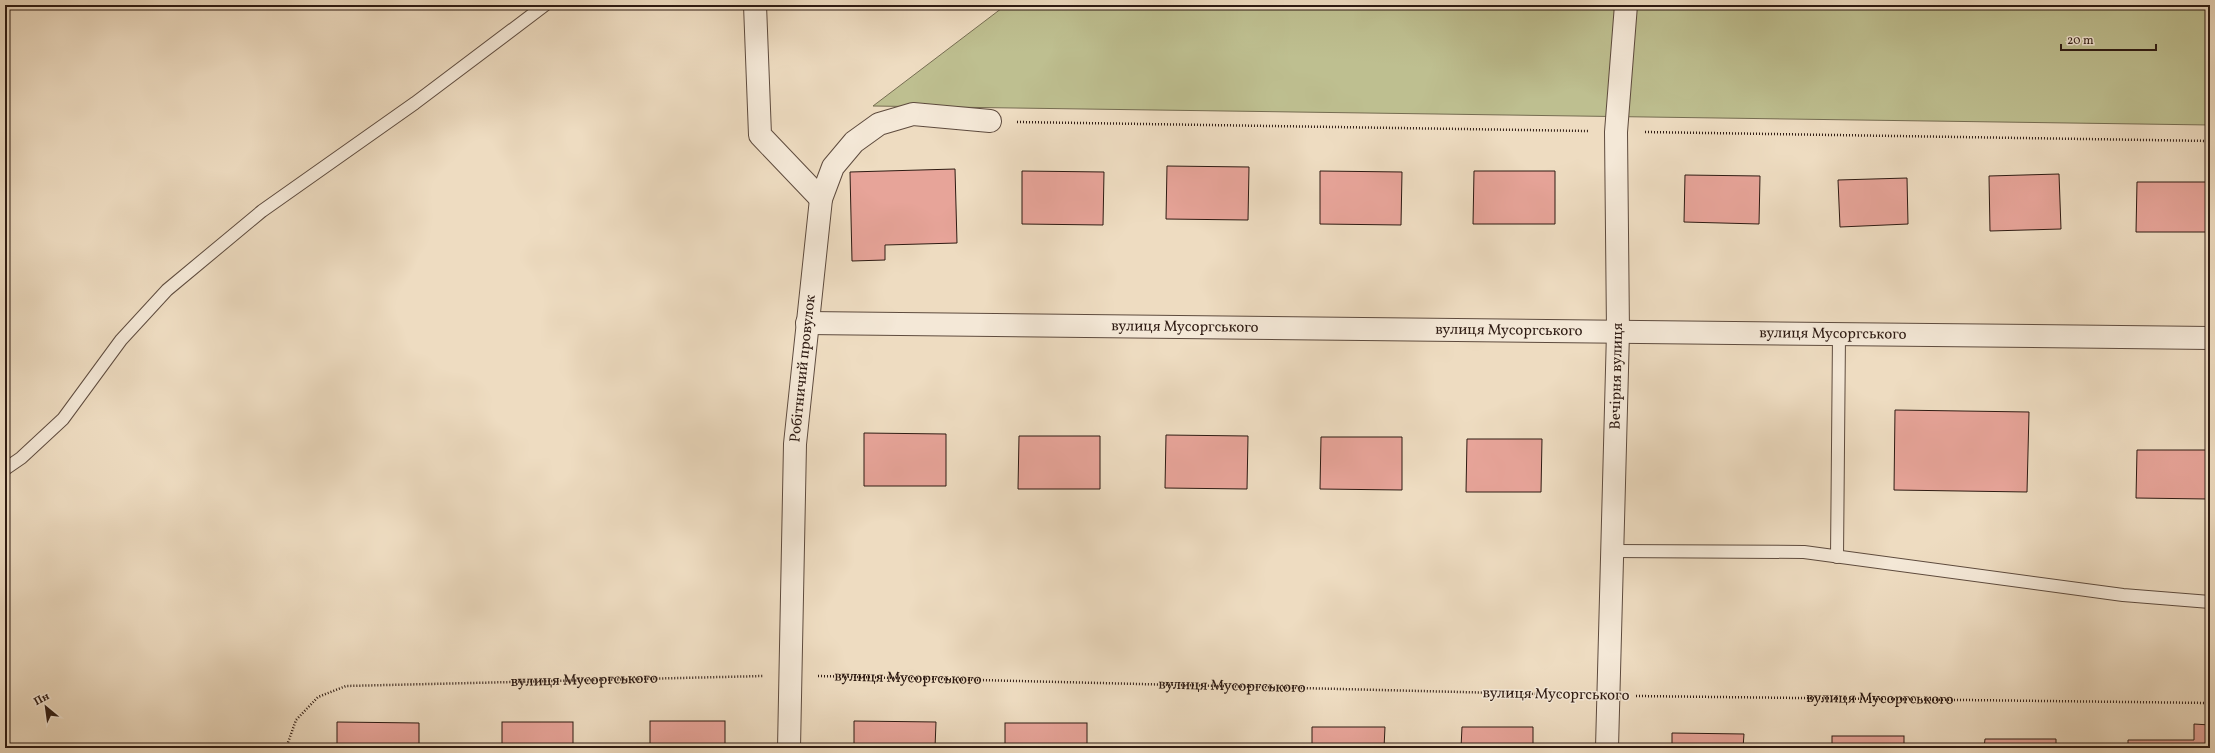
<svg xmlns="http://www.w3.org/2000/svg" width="2215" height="753" font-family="Vollkorn,serif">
<rect width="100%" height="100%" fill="#eedcc1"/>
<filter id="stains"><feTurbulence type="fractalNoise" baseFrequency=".005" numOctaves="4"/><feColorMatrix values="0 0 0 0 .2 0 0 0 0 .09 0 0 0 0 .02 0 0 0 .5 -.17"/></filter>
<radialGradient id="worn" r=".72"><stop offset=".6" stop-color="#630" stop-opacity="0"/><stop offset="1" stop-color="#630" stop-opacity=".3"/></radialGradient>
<path fill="#bebf90" stroke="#766d52" d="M 1006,5 L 2210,5 L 2210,125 L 873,106 Z"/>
<g fill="#e7a499" stroke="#2e1b13">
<path d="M 1167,166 L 1249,167 L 1248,220 L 1166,219 Z"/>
<path d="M 955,169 L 957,243 L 885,245 L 885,260 L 852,261 L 850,172 Z"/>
<path d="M 1022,171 L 1104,172 L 1103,225 L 1022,224 Z"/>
<path d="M 1320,171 L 1402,172 L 1401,225 L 1320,224 Z"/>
<path d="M 1474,171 L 1555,171 L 1555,224 L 1473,224 Z"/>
<path d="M 2059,174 L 2061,229 L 1990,231 L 1989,176 Z"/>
<path d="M 1685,175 L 1760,176 L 1759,224 L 1684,222 Z"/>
<path d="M 1907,178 L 1908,224 L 1840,227 L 1838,180 Z"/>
<path d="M 2137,182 L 2210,182 L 2210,232 L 2136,232 Z"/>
<path d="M 1895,410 L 2029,412 L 2027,492 L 1894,490 Z"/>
<path d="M 864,433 L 946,434 L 946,486 L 864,486 Z"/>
<path d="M 1166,435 L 1248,436 L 1247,489 L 1165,488 Z"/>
<path d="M 1019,436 L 1100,436 L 1100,489 L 1018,489 Z"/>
<path d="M 1321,437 L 1402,437 L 1402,490 L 1320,489 Z"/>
<path d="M 1467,439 L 1542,439 L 1541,492 L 1466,492 Z"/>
<path d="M 2137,450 L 2209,450 L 2208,499 L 2136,498 Z"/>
<rect x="650" y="721" width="75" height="27"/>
<path d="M 854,721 L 936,722 L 935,748 L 854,748 Z"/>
<path d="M 337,722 L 419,723 L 419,748 L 337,748 Z"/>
<rect x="502" y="722" width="71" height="26"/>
<rect x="1005" y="723" width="82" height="25"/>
<path d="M 2194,724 L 2210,725 L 2210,748 L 2128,748 L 2128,740 L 2194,740 Z"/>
<path d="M 1312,727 L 1385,727 L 1384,748 L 1312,748 Z"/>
<path d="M 1462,727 L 1533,727 L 1533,748 L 1461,748 Z"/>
<path d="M 1672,733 L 1744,734 L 1743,748 L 1672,748 Z"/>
<rect x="1832" y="736" width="72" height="12"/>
<path d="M 1985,739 L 2056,739 L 2056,748 L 1984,748 Z"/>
<rect x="1148" y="744" width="81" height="4"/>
</g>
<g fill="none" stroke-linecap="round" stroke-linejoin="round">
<g stroke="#5e4b3e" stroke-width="14">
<g id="service">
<path d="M 5,469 L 21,458 L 63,419 L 121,340 L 167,290 L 262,211 L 415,103 L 545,5"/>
<path d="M 1612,551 L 1804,552 L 2123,595 L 2210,602"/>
<path d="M 1837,557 L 1839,335"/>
</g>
</g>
<g stroke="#5e4b3e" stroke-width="24">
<g id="minor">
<path d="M 755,5 L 760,135 L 821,199"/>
<path id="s4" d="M 807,323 L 2210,338"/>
<path id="s5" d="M 789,748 L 795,444 L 821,199 L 833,167 L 854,142 L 879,124 L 913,114 L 990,121"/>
<path id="s6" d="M 1607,748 L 1618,332 L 1616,132 L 1626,5"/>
</g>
</g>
<g stroke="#2e1b13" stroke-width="2.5" stroke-dasharray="1 2" stroke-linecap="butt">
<path d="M 1017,122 L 1588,131"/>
<path d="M 1645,132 L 2210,141"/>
<path id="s1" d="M 818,676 L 1581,695"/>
<path id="s2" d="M 1636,696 L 2210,703"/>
<path id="s3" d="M 286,748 L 296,720 L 318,697 L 346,686 L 763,676"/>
</g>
<use href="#service" stroke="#f4e8d7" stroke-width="12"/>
<use href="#minor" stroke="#f4e8d7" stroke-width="22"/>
</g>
<g text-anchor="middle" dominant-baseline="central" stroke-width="3" stroke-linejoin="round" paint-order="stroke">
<g font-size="15" fill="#2e1b13" stroke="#f4e8d7">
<text stroke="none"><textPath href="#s4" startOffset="378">вулиця Мусоргського</textPath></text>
<text stroke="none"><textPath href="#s4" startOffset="702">вулиця Мусоргського</textPath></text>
<text stroke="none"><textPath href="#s4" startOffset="1026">вулиця Мусоргського</textPath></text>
<text stroke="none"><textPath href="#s5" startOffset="380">Робітничий провулок</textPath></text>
<text stroke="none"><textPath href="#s6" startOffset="372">Вечірня вулиця</textPath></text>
<text stroke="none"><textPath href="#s1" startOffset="90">вулиця Мусоргського</textPath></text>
<text stroke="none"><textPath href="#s3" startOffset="330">вулиця Мусоргського</textPath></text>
<text stroke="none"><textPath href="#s1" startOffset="414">вулиця Мусоргського</textPath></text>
<text transform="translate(1556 695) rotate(1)">вулиця Мусоргського</text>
<text stroke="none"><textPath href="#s2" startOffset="244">вулиця Мусоргського</textPath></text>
</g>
</g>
<rect width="2215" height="753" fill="none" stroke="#eedcc1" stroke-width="20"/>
<rect x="6" y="6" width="2203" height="741" fill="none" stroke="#2e1b13" stroke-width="2"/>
<rect x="10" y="10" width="2195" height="733" fill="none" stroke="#2e1b13"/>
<g transform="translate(46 707) rotate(331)" stroke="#f4e8d7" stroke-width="3" paint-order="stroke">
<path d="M0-3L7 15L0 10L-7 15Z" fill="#2e1b13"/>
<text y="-6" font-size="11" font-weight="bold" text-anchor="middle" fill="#2e1b13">Пн</text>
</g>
<path d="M2061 44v6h95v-6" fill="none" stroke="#2e1b13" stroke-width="2"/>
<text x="2067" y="44" font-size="12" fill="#2e1b13" stroke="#f4e8d7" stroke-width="3" paint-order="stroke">20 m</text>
<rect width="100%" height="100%" filter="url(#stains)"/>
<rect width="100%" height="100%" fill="url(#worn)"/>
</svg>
